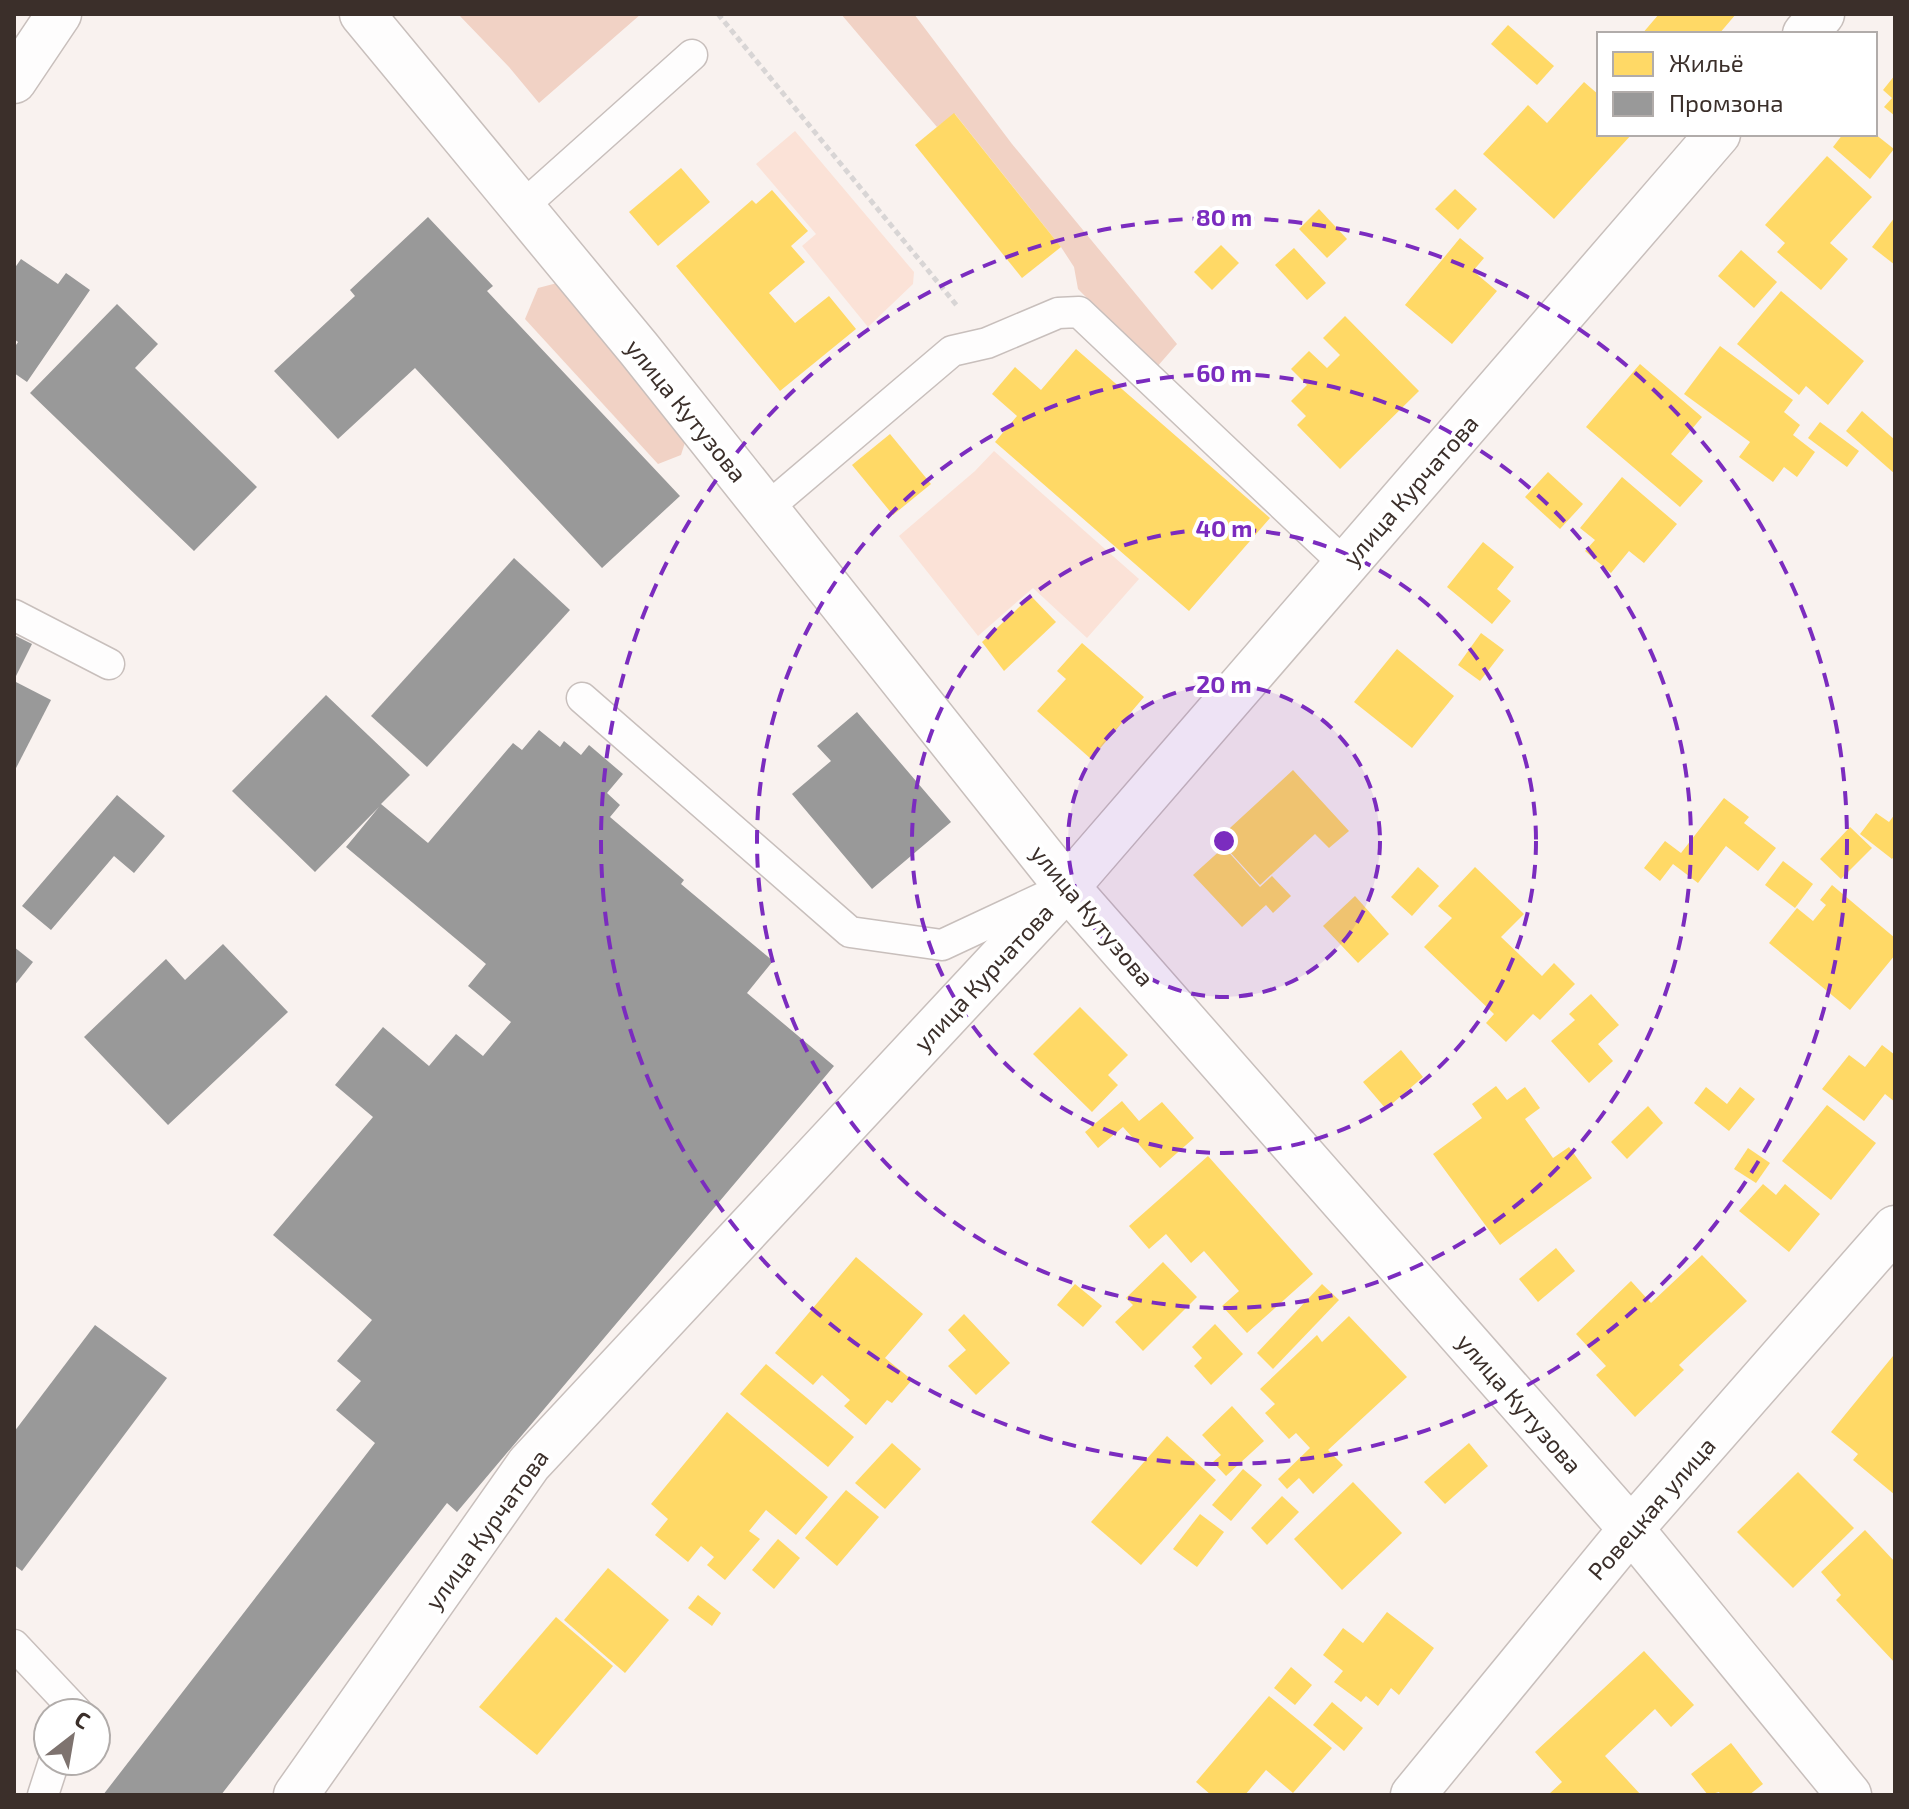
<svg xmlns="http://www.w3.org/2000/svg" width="1909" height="1809" font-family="'Exo 2',sans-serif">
<rect width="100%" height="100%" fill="#f9f2ef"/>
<g fill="#fbe2d7">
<path d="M 795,131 L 914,272 L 913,284 L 868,327 L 802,246 L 816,234 L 756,164 Z"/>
<path d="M 994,451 L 1139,579 L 1087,638 L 1033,588 L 978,636 L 899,536 L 975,471 Z"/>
</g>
<g fill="#f1d2c5">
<path d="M 458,14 L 641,14 L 539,103 L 509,67 Z"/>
<path d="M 841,14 L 914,14 L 1012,144 L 1177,344 L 1156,368 L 1078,289 L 1074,267 L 1061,247 L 955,114 L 937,127 Z"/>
<path d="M 561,282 L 688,433 L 681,455 L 658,464 L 525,319 L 538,288 Z"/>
</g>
<g fill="#ffd966">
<path d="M 1659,14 L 1736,14 L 1719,34 L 1642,34 Z"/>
<path d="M 1508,25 L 1554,66 L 1537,85 L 1491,44 Z"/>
<path d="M 1895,75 L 1895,116 L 1884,107 L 1892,98 L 1883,90 Z"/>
<path d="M 1584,82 L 1599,95 L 1599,134 L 1632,134 L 1554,219 L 1483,154 L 1528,105 L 1547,123 Z"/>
<path d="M 954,113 L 1061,247 L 1022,278 L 915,145 Z"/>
<path d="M 1843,134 L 1875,134 L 1894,149 L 1870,179 L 1833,147 Z"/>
<path d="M 1827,156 L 1872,197 L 1830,243 L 1848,259 L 1821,290 L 1777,252 L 1785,243 L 1765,225 Z"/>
<path d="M 681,168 L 710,202 L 658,246 L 629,212 Z"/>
<path d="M 1455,189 L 1477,209 L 1458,230 L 1435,209 Z"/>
<path d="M 772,190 L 808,231 L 791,246 L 805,262 L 769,293 L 795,323 L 829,296 L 856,329 L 780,391 L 676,266 L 752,200 L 756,204 Z"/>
<path d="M 1319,209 L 1347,239 L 1327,258 L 1299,229 Z"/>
<path d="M 1895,217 L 1895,265 L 1872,247 Z"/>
<path d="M 1460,238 L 1484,258 L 1473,271 L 1497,291 L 1452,344 L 1405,305 Z"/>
<path d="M 1221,245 L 1239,263 L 1212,290 L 1194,272 Z"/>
<path d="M 1294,248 L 1326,283 L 1307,300 L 1275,265 Z"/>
<path d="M 1741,250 L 1777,282 L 1754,308 L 1718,276 Z"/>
<path d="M 1781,291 L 1864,361 L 1828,405 L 1806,386 L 1799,395 L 1737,344 Z"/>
<path d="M 1345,316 L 1419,391 L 1340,469 L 1297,425 L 1306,416 L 1291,401 L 1307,385 L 1291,369 L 1309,351 L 1327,368 L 1340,355 L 1323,338 Z"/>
<path d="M 1720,346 L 1793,400 L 1784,412 L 1800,425 L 1793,435 L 1815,452 L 1797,477 L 1784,467 L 1773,482 L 1739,457 L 1750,442 L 1684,394 Z"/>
<path d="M 1076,349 L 1270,518 L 1189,611 L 995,442 L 1017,416 L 992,394 L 1015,367 L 1041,390 Z"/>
<path d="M 1640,364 L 1702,417 L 1671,454 L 1703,481 L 1680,507 L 1586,427 Z"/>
<path d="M 1862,411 L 1895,440 L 1895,474 L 1846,431 Z"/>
<path d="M 1820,422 L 1859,451 L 1847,467 L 1808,438 Z"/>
<path d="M 890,434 L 931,484 L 893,515 L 852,465 Z"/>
<path d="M 1548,472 L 1583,504 L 1560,529 L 1525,497 Z"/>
<path d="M 1622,477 L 1677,524 L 1644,563 L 1629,551 L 1611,573 L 1585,551 L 1595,540 L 1580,528 Z"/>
<path d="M 1483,542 L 1514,567 L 1497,589 L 1511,601 L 1492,624 L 1447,587 Z"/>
<path d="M 1031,596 L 1056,622 L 1004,671 L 982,642 Z"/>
<path d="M 1481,633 L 1504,650 L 1480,681 L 1458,665 Z"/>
<path d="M 1082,643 L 1144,697 L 1091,759 L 1037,711 L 1066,679 L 1057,671 Z"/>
<path d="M 1397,649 L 1454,696 L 1412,748 L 1354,702 Z"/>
<path d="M 1293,770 L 1349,831 L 1329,848 L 1315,834 L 1260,885 L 1218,839 Z"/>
<path d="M 1724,798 L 1749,817 L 1744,823 L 1776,848 L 1758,871 L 1726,846 L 1698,883 L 1673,864 L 1660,881 L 1644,868 L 1665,841 L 1681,853 Z"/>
<path d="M 1876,813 L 1889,822 L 1895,814 L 1895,855 L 1892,859 L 1860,834 Z"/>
<path d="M 1850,827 L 1872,848 L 1841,879 L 1820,859 Z"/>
<path d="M 1224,847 L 1260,887 L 1272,876 L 1291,896 L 1273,913 L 1266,905 L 1242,927 L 1193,875 Z"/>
<path d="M 1783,861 L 1813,884 L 1795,908 L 1765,885 Z"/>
<path d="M 1418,867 L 1439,886 L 1412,916 L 1391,897 Z"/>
<path d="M 1475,867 L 1524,914 L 1501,937 L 1542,976 L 1554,963 L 1575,984 L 1540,1020 L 1533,1014 L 1506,1042 L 1486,1023 L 1494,1014 L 1424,947 L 1452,918 L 1438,906 Z"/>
<path d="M 1832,885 L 1895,938 L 1895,955 L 1850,1010 L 1769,943 L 1797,908 L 1813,921 L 1826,905 L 1820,900 Z"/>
<path d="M 1355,896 L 1389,934 L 1358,963 L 1323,926 Z"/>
<path d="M 1591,994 L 1619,1025 L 1598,1044 L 1613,1061 L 1589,1083 L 1551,1041 L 1575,1020 L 1569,1014 Z"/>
<path d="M 1080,1007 L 1128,1055 L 1108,1075 L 1118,1085 L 1092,1112 L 1033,1054 Z"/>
<path d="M 1882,1045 L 1895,1055 L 1895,1102 L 1885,1094 L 1864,1121 L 1822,1089 L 1849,1055 L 1865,1067 Z"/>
<path d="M 1401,1050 L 1423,1077 L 1386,1109 L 1363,1082 Z"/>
<path d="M 1496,1086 L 1507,1100 L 1525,1087 L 1540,1108 L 1525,1119 L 1553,1158 L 1569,1147 L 1592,1178 L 1500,1245 L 1433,1154 L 1482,1118 L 1472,1104 Z"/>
<path d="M 1706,1087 L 1727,1104 L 1740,1087 L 1755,1099 L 1729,1131 L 1694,1103 Z"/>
<path d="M 1122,1101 L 1139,1121 L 1162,1102 L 1194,1138 L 1160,1168 L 1123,1127 L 1098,1148 L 1085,1132 Z"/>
<path d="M 1827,1105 L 1876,1143 L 1831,1200 L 1782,1161 Z"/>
<path d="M 1648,1106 L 1663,1123 L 1627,1159 L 1611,1142 Z"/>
<path d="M 1748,1148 L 1770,1163 L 1756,1183 L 1734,1169 Z"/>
<path d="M 1208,1156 L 1313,1274 L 1247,1333 L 1222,1306 L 1239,1291 L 1204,1251 L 1191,1263 L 1166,1234 L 1149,1249 L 1129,1226 Z"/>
<path d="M 1763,1184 L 1776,1195 L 1785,1184 L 1820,1214 L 1789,1252 L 1739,1211 Z"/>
<path d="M 1556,1248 L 1575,1271 L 1538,1302 L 1519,1279 Z"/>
<path d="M 1702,1255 L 1747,1301 L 1679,1365 L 1684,1370 L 1635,1417 L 1596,1375 L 1606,1366 L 1576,1334 L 1631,1281 L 1651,1303 Z"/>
<path d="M 856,1257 L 923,1314 L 885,1358 L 912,1380 L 892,1403 L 887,1400 L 866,1425 L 844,1406 L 850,1400 L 822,1375 L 813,1385 L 775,1353 Z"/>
<path d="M 1163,1262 L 1197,1297 L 1143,1351 L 1115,1322 L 1133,1305 L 1126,1298 Z"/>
<path d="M 1075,1284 L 1102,1306 L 1083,1327 L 1057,1305 Z"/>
<path d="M 1322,1284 L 1339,1300 L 1273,1369 L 1257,1353 Z"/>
<path d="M 964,1314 L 1010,1363 L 976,1395 L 948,1366 L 966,1350 L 948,1330 Z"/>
<path d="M 1349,1316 L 1407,1377 L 1328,1450 L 1343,1465 L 1313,1494 L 1299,1478 L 1287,1489 L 1278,1479 L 1310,1448 L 1296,1433 L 1289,1439 L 1265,1413 L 1275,1404 L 1260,1389 L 1317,1335 L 1322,1342 Z"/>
<path d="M 1215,1324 L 1243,1354 L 1211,1385 L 1194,1366 L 1202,1358 L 1192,1347 Z"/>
<path d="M 1893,1356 L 1895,1358 L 1895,1495 L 1853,1460 L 1858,1454 L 1831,1432 Z"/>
<path d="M 766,1364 L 854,1437 L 828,1467 L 740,1394 Z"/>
<path d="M 1232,1406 L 1264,1441 L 1226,1476 L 1213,1462 L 1221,1455 L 1202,1435 Z"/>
<path d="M 727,1412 L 828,1497 L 796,1535 L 766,1510 L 749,1531 L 760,1539 L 725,1580 L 707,1565 L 714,1557 L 701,1546 L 688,1562 L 655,1535 L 668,1519 L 651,1504 Z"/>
<path d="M 1167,1436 L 1216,1480 L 1141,1565 L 1091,1522 Z"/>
<path d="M 892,1443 L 921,1469 L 885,1509 L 855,1483 Z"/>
<path d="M 1469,1443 L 1488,1466 L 1445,1504 L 1424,1482 Z"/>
<path d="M 1243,1469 L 1262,1485 L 1231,1521 L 1212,1505 Z"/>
<path d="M 1798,1472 L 1854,1528 L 1793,1588 L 1737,1532 Z"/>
<path d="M 1353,1482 L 1402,1533 L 1342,1590 L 1294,1539 Z"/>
<path d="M 846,1490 L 879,1517 L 837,1566 L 805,1538 Z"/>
<path d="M 1282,1496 L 1299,1512 L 1267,1545 L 1251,1528 Z"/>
<path d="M 1200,1514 L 1224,1532 L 1197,1567 L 1173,1549 Z"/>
<path d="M 1865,1530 L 1895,1562 L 1895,1663 L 1836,1600 L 1841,1595 L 1821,1572 Z"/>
<path d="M 778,1539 L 800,1558 L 774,1589 L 752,1570 Z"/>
<path d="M 608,1568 L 669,1620 L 625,1673 L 564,1620 Z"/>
<path d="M 698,1595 L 721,1613 L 712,1626 L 688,1608 Z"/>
<path d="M 1387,1612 L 1434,1648 L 1399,1695 L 1391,1688 L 1378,1706 L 1366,1696 L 1361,1702 L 1334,1682 L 1343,1671 L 1323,1655 L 1343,1628 L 1363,1643 Z"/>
<path d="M 556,1617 L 613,1666 L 537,1755 L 479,1707 Z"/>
<path d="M 1644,1651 L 1694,1705 L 1671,1727 L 1655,1709 L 1605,1756 L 1641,1795 L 1548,1795 L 1562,1782 L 1535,1752 Z"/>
<path d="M 1291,1667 L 1312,1685 L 1295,1705 L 1274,1688 Z"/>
<path d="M 1269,1696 L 1332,1748 L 1293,1793 L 1266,1770 L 1245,1795 L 1211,1795 L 1196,1782 Z"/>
<path d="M 1332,1702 L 1363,1728 L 1344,1751 L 1313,1725 Z"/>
<path d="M 1731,1743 L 1763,1784 L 1749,1795 L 1721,1795 L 1719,1792 L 1708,1795 L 1691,1774 Z"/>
</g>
<g fill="#999">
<path d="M 428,217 L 493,286 L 487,291 L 680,496 L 602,568 L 415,368 L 338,439 L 274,371 L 355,296 L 350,290 Z"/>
<path d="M 21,259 L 58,284 L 66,273 L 90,290 L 27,382 L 14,373 L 14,348 L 18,342 L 14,339 L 14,269 Z"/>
<path d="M 117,304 L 158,344 L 135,368 L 257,487 L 194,551 L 30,393 Z"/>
<path d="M 514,558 L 570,610 L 427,767 L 371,716 Z"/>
<path d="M 14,635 L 32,644 L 14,680 Z"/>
<path d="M 14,681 L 51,700 L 14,772 Z"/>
<path d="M 326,695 L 410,775 L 381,804 L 428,843 L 513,743 L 522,750 L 539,730 L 560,747 L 564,741 L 581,755 L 589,745 L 623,774 L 607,793 L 620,805 L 610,817 L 684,880 L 681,884 L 773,961 L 747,993 L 834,1066 L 457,1512 L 447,1503 L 221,1795 L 103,1795 L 375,1443 L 336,1410 L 361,1381 L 337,1361 L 372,1320 L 273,1235 L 373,1117 L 335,1085 L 383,1027 L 429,1066 L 456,1034 L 483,1056 L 511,1022 L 468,986 L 486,964 L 346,847 L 379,807 L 315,872 L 232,791 Z"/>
<path d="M 857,712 L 951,822 L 872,889 L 792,794 L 831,761 L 817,746 Z"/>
<path d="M 117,795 L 165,836 L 134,873 L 114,856 L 51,930 L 22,906 Z"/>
<path d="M 223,944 L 288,1012 L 168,1125 L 84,1037 L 166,959 L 185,980 Z"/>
<path d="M 14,947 L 33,962 L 14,986 Z"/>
<path d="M 95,1325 L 167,1378 L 22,1571 L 14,1565 L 14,1432 Z"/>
</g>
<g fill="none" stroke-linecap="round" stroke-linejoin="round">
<g stroke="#c8bfbc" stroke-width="33">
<g id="lane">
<path d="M 522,207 L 692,55"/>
<path d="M 766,509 L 952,351 L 987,343 L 1058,313 L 1079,312 L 1346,565"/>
<path d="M 14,615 L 109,664"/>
<path d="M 582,698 L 850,932 L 942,945 L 1051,894"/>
<path d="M 14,1645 L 78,1713"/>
<path d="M 43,1795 L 54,1761"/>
</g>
</g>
<g stroke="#c8bfbc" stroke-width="47">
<g id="street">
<path d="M 362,14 L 639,349 L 1067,887 L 1631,1529 L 1849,1795"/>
<path d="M 1805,34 L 1822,14"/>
<path d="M 14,81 L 59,14"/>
<path d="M 296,1795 L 529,1464 L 1067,887 L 1718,134"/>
<path d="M 1413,1795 L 1631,1529 L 1895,1228"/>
</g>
</g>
<path stroke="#d8d5d5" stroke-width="5" stroke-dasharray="6 4" stroke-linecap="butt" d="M 718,14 L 958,307"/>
<use href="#lane" stroke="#fefdfd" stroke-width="30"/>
<use href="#street" stroke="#fefdfd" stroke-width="44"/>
</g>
<circle cx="1224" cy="841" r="156" fill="#7b2cbf" fill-opacity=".12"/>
<g fill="none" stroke="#7b2cbf" stroke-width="4" stroke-dasharray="14 10">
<circle cx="1224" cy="841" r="156"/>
<circle cx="1224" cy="841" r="312"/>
<circle cx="1224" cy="841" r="467"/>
<circle cx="1224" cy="841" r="623"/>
</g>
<g text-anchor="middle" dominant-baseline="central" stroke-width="8" stroke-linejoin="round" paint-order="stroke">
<g font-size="24" fill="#3b2f2a" stroke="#fff">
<text transform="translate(687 410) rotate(51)">улица Кутузова</text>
<text transform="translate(1410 490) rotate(-49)">улица Курчатова</text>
<text transform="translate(1093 915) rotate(50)">улица Кутузова</text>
<text transform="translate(983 977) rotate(-47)">улица Курчатова</text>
<text transform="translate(1520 1403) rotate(49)">улица Кутузова</text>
<text transform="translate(1651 1508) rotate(-49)">Ровецкая улица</text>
<text transform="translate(486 1529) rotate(-54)">улица Курчатова</text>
</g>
</g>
<circle cx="1224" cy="841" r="12" fill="#7b2cbf" stroke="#fff" stroke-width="4"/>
<g font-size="24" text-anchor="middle" font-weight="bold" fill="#7b2cbf" stroke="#fff" stroke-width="8" stroke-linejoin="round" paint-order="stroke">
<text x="1224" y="226">80 m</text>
<text x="1224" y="382">60 m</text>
<text x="1224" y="537">40 m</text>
<text x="1224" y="693">20 m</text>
</g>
<rect width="1909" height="1809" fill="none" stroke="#3b2f2a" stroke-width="32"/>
<rect x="1597" y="32" width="280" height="104" fill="#ffffff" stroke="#b1acaa" stroke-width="2"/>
<rect x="1613" y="52" width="40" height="24" fill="#ffd966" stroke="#b1acaa" stroke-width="2"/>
<text x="1669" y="72" font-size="24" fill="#3b2f2a">Жильё</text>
<rect x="1613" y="92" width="40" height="24" fill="#999999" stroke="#b1acaa" stroke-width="2"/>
<text x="1669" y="112" font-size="24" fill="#3b2f2a">Промзона</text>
<g transform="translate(72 1737) rotate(31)"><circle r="38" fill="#ffffff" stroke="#b1acaa" stroke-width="2"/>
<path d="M0-6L14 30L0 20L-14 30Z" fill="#7e736f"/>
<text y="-12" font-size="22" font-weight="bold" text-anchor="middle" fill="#3b2f2a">С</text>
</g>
</svg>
